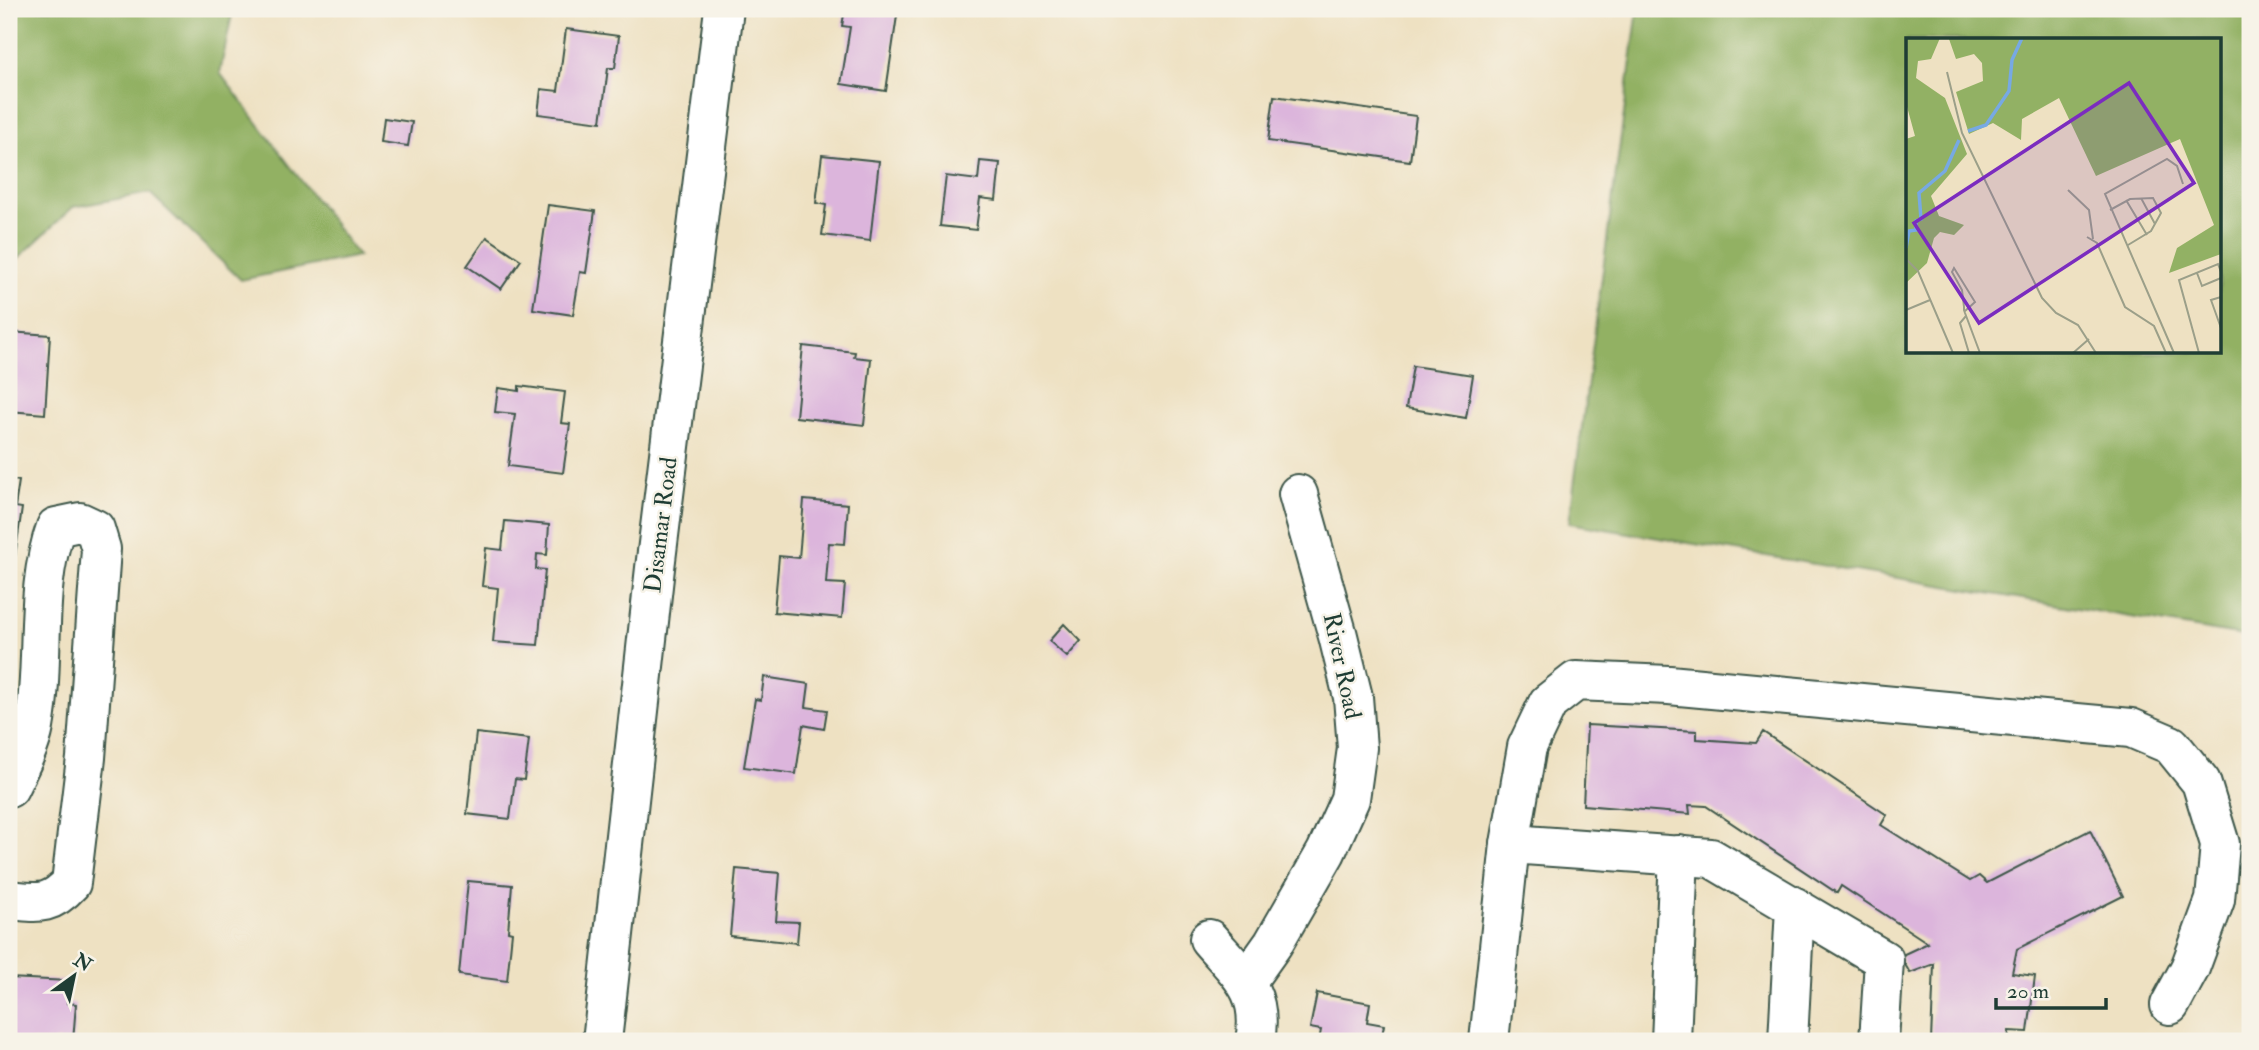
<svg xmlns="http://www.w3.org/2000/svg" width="2259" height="1050" font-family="'IM FELL Double Pica',serif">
<rect width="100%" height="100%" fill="#f7f3e8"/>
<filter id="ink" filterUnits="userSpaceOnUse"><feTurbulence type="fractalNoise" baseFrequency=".0143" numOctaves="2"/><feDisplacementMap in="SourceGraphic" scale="14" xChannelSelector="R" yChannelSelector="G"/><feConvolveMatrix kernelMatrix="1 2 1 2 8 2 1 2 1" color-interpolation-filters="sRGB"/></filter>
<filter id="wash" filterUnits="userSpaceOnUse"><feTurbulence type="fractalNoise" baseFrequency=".00686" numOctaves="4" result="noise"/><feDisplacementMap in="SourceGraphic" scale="28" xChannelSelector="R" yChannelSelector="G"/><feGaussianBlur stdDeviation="1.57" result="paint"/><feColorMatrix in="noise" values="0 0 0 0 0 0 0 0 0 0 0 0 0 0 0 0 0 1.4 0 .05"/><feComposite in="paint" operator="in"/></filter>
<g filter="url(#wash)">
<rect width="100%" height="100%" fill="#eee1c2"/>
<g fill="#92b164" stroke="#58774c" stroke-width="2" fill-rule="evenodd">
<path d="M 9,9 L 233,9 L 220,73 L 358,256 L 241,280 L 150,193 L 73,207 L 9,267 Z"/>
<path d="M 1638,9 L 2250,9 L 2250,637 L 1569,523 ZM 1907,40 L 2219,40 L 2219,352 L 1907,352 Z"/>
</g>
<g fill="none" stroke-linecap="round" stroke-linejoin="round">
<path stroke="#77a9e3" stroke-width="10" d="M 9,21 L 16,9"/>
</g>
<g id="blocks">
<g fill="#dcb5dc">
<path d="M 845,9 L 898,9 L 886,91 L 841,84 L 850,27 L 842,26 Z"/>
<path d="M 566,29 L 619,36 L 615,68 L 608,68 L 601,122 L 538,114 L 541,89 L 558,91 Z"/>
<path d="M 1274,96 L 1416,116 L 1410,161 L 1268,141 Z"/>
<path d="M 384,118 L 412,122 L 408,146 L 381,142 Z"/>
<path d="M 822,155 L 879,161 L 870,241 L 822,235 L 826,205 L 816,203 Z"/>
<path d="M 980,161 L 1000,163 L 996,200 L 980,198 L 976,230 L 940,226 L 946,176 L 978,180 Z"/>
<path d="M 548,205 L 595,211 L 586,273 L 580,272 L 573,315 L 533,309 Z"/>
<path d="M 487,237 L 521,260 L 501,289 L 467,266 Z"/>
<path d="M 9,332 L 50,335 L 45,414 L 9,411 Z"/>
<path d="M 803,346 L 855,352 L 854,357 L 871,359 L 864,425 L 796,417 Z"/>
<path d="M 1413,366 L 1473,375 L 1466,418 L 1406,408 Z"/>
<path d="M 519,386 L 565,392 L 561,423 L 570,424 L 563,473 L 508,466 L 515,414 L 495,412 L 498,388 L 519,391 Z"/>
<path d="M 9,479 L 19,481 L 15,507 L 22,508 L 10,592 Z"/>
<path d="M 804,500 L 848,504 L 845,544 L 829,543 L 826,583 L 845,584 L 842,618 L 774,612 L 779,556 L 799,558 Z"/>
<path d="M 505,521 L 549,525 L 547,555 L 537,554 L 536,569 L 545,570 L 538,645 L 493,642 L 498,588 L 482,586 L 486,548 L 502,550 Z"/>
<path d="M 1064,624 L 1081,641 L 1067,657 L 1049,641 Z"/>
<path d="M 764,677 L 809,684 L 806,707 L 827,710 L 824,729 L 803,725 L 796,774 L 744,767 L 755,699 L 761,700 Z"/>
<path d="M 1587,725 L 1697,731 L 1697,739 L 1756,743 L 1763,732 L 1887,815 L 1881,825 L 1970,881 L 1979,876 L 1987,883 L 2090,830 L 2123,896 L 2017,949 L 2012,973 L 2035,976 L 2028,1032 L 2009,1031 L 2008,1041 L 1931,1041 L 1934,964 L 1910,973 L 1900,956 L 1928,943 L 1841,886 L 1837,893 L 1706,806 L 1689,805 L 1690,814 L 1583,805 Z"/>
<path d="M 476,733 L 529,739 L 524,780 L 515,779 L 510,819 L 467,814 Z"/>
<path d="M 736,869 L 780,873 L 776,921 L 799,922 L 797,943 L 730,936 Z"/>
<path d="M 468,881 L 512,885 L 508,931 L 512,932 L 507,981 L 459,975 Z"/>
<path d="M 9,978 L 68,981 L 67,1003 L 76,1004 L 73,1041 L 9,1041 Z"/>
<path d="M 1317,993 L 1370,1003 L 1367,1022 L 1384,1025 L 1381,1041 L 1319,1041 L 1321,1030 L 1310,1028 Z"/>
</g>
</g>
</g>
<g filter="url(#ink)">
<use href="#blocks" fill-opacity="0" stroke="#3e5649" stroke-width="2"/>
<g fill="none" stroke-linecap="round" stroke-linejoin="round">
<g stroke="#3e5649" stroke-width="42">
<g id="minor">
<path d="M 9,788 C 18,769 30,748 34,727 C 46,661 33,591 56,527 L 80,522 L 95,529 L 101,549 L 86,758 L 71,883 C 50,906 39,903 9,900"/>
<path d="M 1510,844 L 1711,858 L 1884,960 L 1879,1041"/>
<path d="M 1209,939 C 1239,974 1264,991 1255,1041"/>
<path d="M 1246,982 L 1273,944 L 1326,852 L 1350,799 L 1357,748 L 1353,697 L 1338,636 L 1298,494"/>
<path d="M 602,1041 L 655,568 L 724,9"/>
<path d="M 1489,1041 L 1510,844 L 1527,747 L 1548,703 L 1576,681 L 1669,685 L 2131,728 L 2171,745 L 2201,782 L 2220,844 L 2215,900 L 2190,968 L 2170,1005"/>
<path d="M 1671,1041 L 1679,855"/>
<path d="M 1788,1041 L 1795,907"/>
</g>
</g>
<use href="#minor" stroke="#fff" stroke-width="38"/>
</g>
</g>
<g text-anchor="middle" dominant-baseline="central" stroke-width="5" stroke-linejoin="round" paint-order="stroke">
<g font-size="24" fill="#1f3d34" stroke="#f7f3e8">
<text transform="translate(661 525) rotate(-83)">Disamar Road</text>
<text transform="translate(1342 666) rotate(78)">River Road</text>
</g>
</g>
<g transform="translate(1906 38)">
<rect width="315" height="315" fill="#eee1c2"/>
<path d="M 0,0 L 34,0 L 25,21 L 12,23 L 10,40 L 39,60 L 61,116 L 25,158 L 33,178 L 58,187 L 48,197 L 34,194 L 28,200 L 21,225 L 0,245 L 0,101 L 9,98 L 0,65 ZM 38,0 L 315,0 L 315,216 L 263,235 L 271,210 L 308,187 L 274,101 L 190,138 L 153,60 L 116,81 L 115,102 L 87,85 L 63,96 L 50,54 L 77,43 L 76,25 L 68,16 L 50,21 L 43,1 Z" fill="#92b164"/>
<path fill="none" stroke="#77a9e3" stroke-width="3.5" d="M 62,93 L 80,87 L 103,53 L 106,22 L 116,0M 0,210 L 3,193 L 10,192 L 10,183 L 15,181 L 13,155 L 39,133 L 53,102"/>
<path fill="none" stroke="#9b9f89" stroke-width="2" d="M 41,34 L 56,95 L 136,260 L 150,275 L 172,287 L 190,315M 162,152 L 183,172 L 187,201M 235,160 L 249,186M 220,162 L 241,197M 204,172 L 224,161 L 247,160 L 255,175 L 245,193 L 222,207M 181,199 L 191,205 L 219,269 L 248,288 L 260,315M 0,221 L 12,233 L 47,315M 291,235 L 296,248 L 315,240M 315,259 L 305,262 L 315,290M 0,272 L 24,262M 59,273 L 69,264 L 48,230 L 46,234 L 56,252 L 58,269 L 58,272 L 59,275 L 74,315M 60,278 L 54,285 L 63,315M 167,315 L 183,301M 268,315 L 199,156 L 261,121 L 271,128 L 277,146M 293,315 L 273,242 L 312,226 L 315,234"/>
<path fill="#7b2cbf" fill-opacity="0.15" stroke="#7b2cbf" stroke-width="3.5" d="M 223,45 L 288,145 L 73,285 L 8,185 Z"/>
<rect width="315" height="315" fill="none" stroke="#1f3d34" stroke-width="3.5"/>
</g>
<rect width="2259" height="1050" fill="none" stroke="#f7f3e8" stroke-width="35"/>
<g transform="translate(74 976) rotate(33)" stroke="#f7f3e8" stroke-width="5" paint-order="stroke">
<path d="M0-5L12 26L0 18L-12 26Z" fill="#1f3d34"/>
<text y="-10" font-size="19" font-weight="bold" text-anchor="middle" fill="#1f3d34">N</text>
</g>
<path d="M1996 998v10h110v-10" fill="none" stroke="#1f3d34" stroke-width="3.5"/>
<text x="2007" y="998" font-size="21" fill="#1f3d34" stroke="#f7f3e8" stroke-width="5" paint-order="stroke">20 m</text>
</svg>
